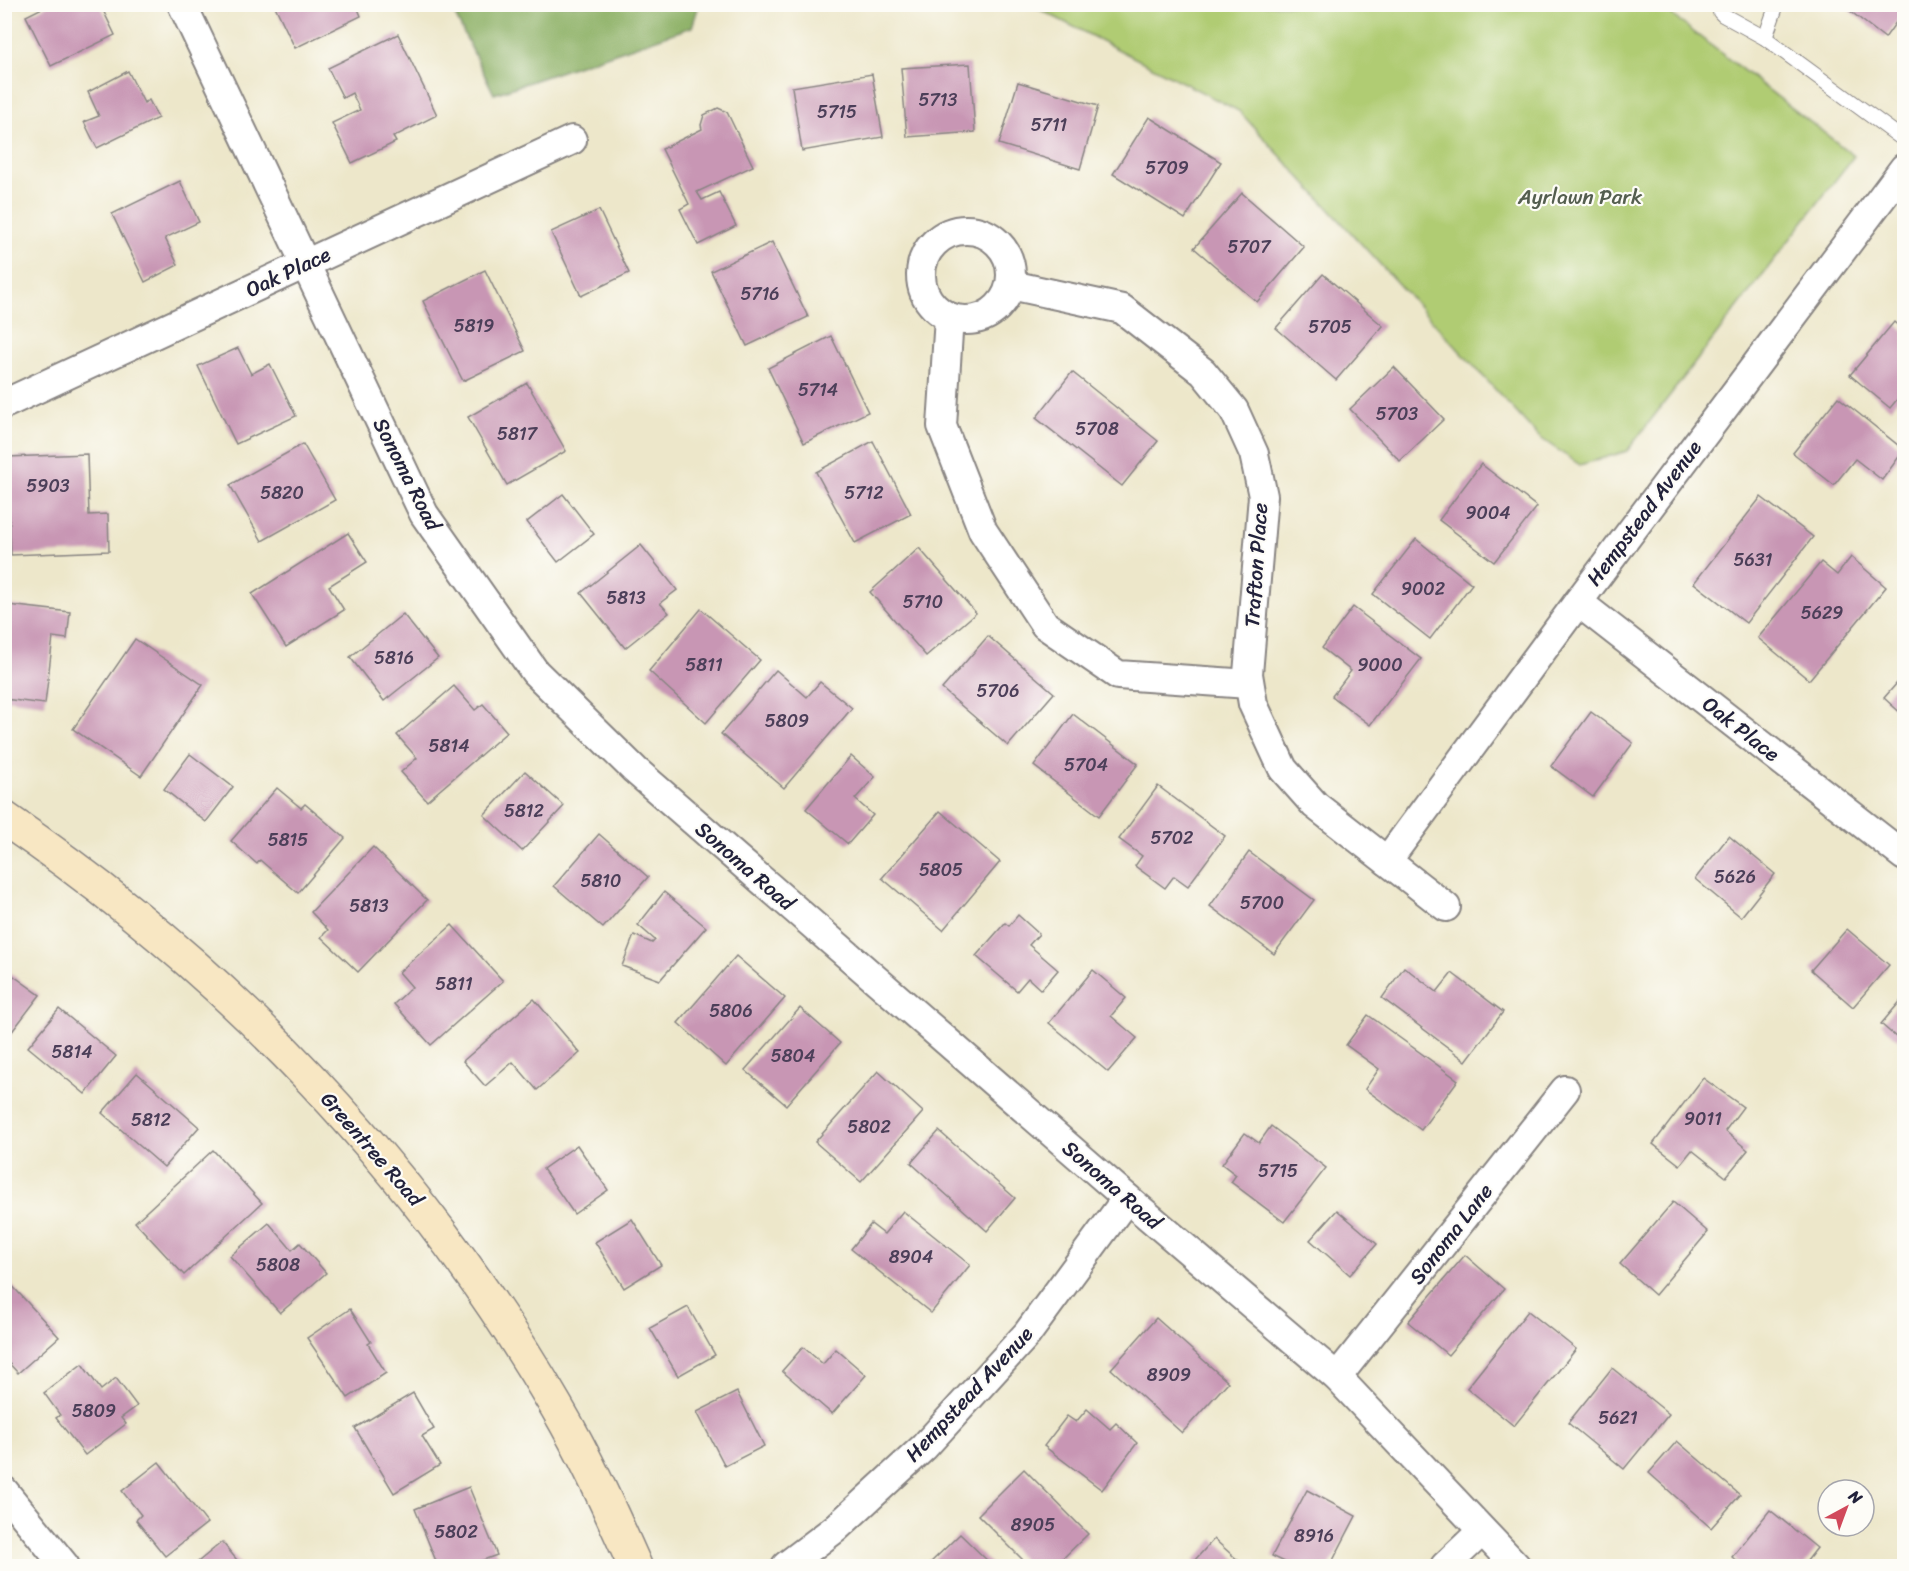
<svg xmlns="http://www.w3.org/2000/svg" width="1909" height="1571" font-family="Sriracha,sans-serif">
<rect width="100%" height="100%" fill="#fdfcf7"/>
<filter id="ink" filterUnits="userSpaceOnUse"><feTurbulence type="fractalNoise" baseFrequency=".0167" numOctaves="2"/><feDisplacementMap in="SourceGraphic" scale="12" xChannelSelector="R" yChannelSelector="G"/><feConvolveMatrix kernelMatrix="1 2 1 2 8 2 1 2 1" color-interpolation-filters="sRGB"/></filter>
<filter id="wash" filterUnits="userSpaceOnUse"><feTurbulence type="fractalNoise" baseFrequency=".008" numOctaves="4" result="noise"/><feDisplacementMap in="SourceGraphic" scale="24" xChannelSelector="R" yChannelSelector="G"/><feGaussianBlur stdDeviation="1.35" result="paint"/><feColorMatrix in="noise" values="0 0 0 0 0 0 0 0 0 0 0 0 0 0 0 0 0 1.4 0 .05"/><feComposite in="paint" operator="in"/></filter>
<g filter="url(#wash)">
<rect width="100%" height="100%" fill="#ede7ca"/>
<path fill="#b0cc73" stroke="#697757" stroke-width="1.5" d="M 1031,5 L 1660,5 L 1660,6 L 1854,156 L 1627,451 L 1580,465 L 1539,437 L 1239,111 Z"/>
<path fill="#8cb065" stroke="#576950" stroke-width="1.5" d="M 450,5 L 699,5 L 692,27 L 494,94 Z"/>
<g id="blocks">
<g fill="#c896b4">
<path d="M 50,4 L 100,4 L 115,35 L 51,66 L 26,16 Z"/>
<path d="M 274,4 L 356,4 L 361,16 L 295,48 Z"/>
<path d="M 1841,4 L 1904,4 L 1904,11 L 1885,38 Z"/>
<path d="M 398,34 L 437,115 L 393,137 L 396,142 L 352,163 L 332,123 L 360,110 L 352,93 L 343,98 L 328,68 Z"/>
<path d="M 970,64 L 975,132 L 907,137 L 901,68 Z"/>
<path d="M 128,71 L 144,103 L 149,100 L 158,118 L 97,148 L 84,122 L 99,116 L 88,92 Z"/>
<path d="M 872,74 L 883,137 L 802,151 L 792,87 Z"/>
<path d="M 1018,82 L 1098,106 L 1080,169 L 999,144 Z"/>
<path d="M 718,108 L 727,112 L 753,166 L 697,192 L 702,200 L 719,192 L 736,226 L 698,245 L 680,209 L 689,204 L 662,149 L 702,129 L 701,125 L 704,115 Z"/>
<path d="M 1149,117 L 1221,162 L 1185,219 L 1113,174 Z"/>
<path d="M 180,181 L 199,222 L 165,238 L 178,265 L 145,282 L 112,214 Z"/>
<path d="M 1242,193 L 1304,247 L 1257,302 L 1194,248 Z"/>
<path d="M 599,210 L 629,273 L 581,296 L 551,232 Z"/>
<path d="M 772,242 L 808,317 L 747,346 L 711,271 Z"/>
<path d="M 485,270 L 525,351 L 463,381 L 423,301 Z"/>
<path d="M 1323,274 L 1383,326 L 1336,380 L 1276,328 Z"/>
<path d="M 1894,322 L 1904,331 L 1904,391 L 1890,408 L 1850,375 Z"/>
<path d="M 831,336 L 868,412 L 804,443 L 768,368 Z"/>
<path d="M 238,348 L 251,374 L 270,364 L 296,416 L 236,444 L 198,366 Z"/>
<path d="M 1394,367 L 1444,419 L 1400,461 L 1350,409 Z"/>
<path d="M 1072,372 L 1158,441 L 1122,486 L 1036,418 Z"/>
<path d="M 527,383 L 566,451 L 507,485 L 468,417 Z"/>
<path d="M 1838,397 L 1904,450 L 1882,480 L 1855,459 L 1834,485 L 1793,453 Z"/>
<path d="M 873,441 L 911,514 L 855,543 L 816,472 Z"/>
<path d="M 303,444 L 335,500 L 262,541 L 230,485 Z"/>
<path d="M 87,454 L 89,515 L 108,514 L 109,551 L 11,555 L 7,457 Z"/>
<path d="M 1481,464 L 1537,507 L 1494,562 L 1439,520 Z"/>
<path d="M 563,494 L 594,534 L 558,562 L 527,522 Z"/>
<path d="M 1761,497 L 1813,537 L 1746,623 L 1694,583 Z"/>
<path d="M 348,533 L 367,562 L 329,586 L 344,610 L 286,647 L 252,594 Z"/>
<path d="M 1416,539 L 1472,584 L 1430,639 L 1373,594 Z"/>
<path d="M 641,545 L 677,590 L 660,603 L 669,613 L 625,648 L 581,593 Z"/>
<path d="M 919,548 L 976,613 L 926,656 L 870,592 Z"/>
<path d="M 1851,557 L 1886,587 L 1809,680 L 1758,638 L 1821,562 L 1837,575 Z"/>
<path d="M 8,605 L 70,612 L 67,639 L 53,637 L 45,704 L 4,699 L 4,638 Z"/>
<path d="M 1353,607 L 1421,659 L 1370,725 L 1332,696 L 1351,671 L 1322,648 Z"/>
<path d="M 701,609 L 760,660 L 706,723 L 649,671 Z"/>
<path d="M 403,614 L 438,658 L 384,701 L 350,657 Z"/>
<path d="M 988,636 L 1054,693 L 1008,746 L 942,689 Z"/>
<path d="M 135,639 L 203,685 L 141,776 L 73,729 Z"/>
<path d="M 776,670 L 807,697 L 820,682 L 852,708 L 784,788 L 721,734 Z"/>
<path d="M 1904,675 L 1904,716 L 1884,698 Z"/>
<path d="M 454,686 L 475,710 L 483,704 L 507,732 L 427,801 L 401,772 L 417,758 L 397,735 Z"/>
<path d="M 1591,712 L 1633,743 L 1593,797 L 1551,766 Z"/>
<path d="M 1073,714 L 1138,764 L 1099,816 L 1034,766 Z"/>
<path d="M 190,754 L 233,787 L 206,822 L 164,789 Z"/>
<path d="M 851,756 L 875,777 L 855,799 L 873,815 L 848,844 L 806,809 Z"/>
<path d="M 525,771 L 564,806 L 522,851 L 484,815 Z"/>
<path d="M 1158,786 L 1225,836 L 1188,886 L 1174,876 L 1165,888 L 1135,866 L 1142,856 L 1119,839 Z"/>
<path d="M 277,788 L 301,808 L 305,804 L 345,838 L 298,893 L 260,860 L 257,864 L 231,841 Z"/>
<path d="M 940,811 L 1000,862 L 943,930 L 882,878 Z"/>
<path d="M 599,834 L 648,877 L 603,928 L 554,886 Z"/>
<path d="M 1729,836 L 1775,874 L 1741,917 L 1695,879 Z"/>
<path d="M 373,847 L 427,900 L 358,972 L 321,937 L 328,930 L 311,912 Z"/>
<path d="M 1249,852 L 1314,900 L 1274,954 L 1210,906 Z"/>
<path d="M 664,892 L 706,927 L 660,980 L 622,966 L 634,935 L 652,943 L 655,940 L 638,925 Z"/>
<path d="M 1018,915 L 1039,934 L 1029,945 L 1058,970 L 1041,990 L 1028,978 L 1017,991 L 976,956 L 1005,923 L 1009,926 Z"/>
<path d="M 452,925 L 503,981 L 431,1045 L 394,1004 L 412,987 L 399,972 Z"/>
<path d="M 1847,929 L 1889,965 L 1853,1007 L 1811,970 Z"/>
<path d="M 736,956 L 785,998 L 726,1066 L 678,1023 Z"/>
<path d="M 1404,967 L 1437,992 L 1452,973 L 1503,1012 L 1466,1061 L 1382,998 Z"/>
<path d="M 4,969 L 40,995 L 4,1042 Z"/>
<path d="M 1093,970 L 1126,998 L 1111,1016 L 1137,1038 L 1108,1072 L 1049,1023 Z"/>
<path d="M 1904,997 L 1904,1044 L 1881,1024 Z"/>
<path d="M 534,999 L 580,1053 L 537,1090 L 513,1062 L 485,1086 L 463,1061 Z"/>
<path d="M 800,1008 L 840,1043 L 786,1105 L 745,1070 Z"/>
<path d="M 59,1009 L 116,1056 L 85,1094 L 28,1047 Z"/>
<path d="M 1368,1015 L 1458,1080 L 1421,1130 L 1365,1089 L 1379,1069 L 1346,1045 Z"/>
<path d="M 878,1071 L 923,1112 L 861,1182 L 815,1142 Z"/>
<path d="M 137,1073 L 199,1127 L 164,1167 L 102,1113 Z"/>
<path d="M 1703,1078 L 1743,1107 L 1725,1131 L 1748,1150 L 1726,1177 L 1692,1150 L 1680,1165 L 1653,1144 Z"/>
<path d="M 1271,1126 L 1326,1168 L 1284,1222 L 1231,1182 L 1236,1175 L 1222,1164 L 1245,1133 L 1259,1143 Z"/>
<path d="M 939,1131 L 1015,1198 L 987,1231 L 911,1163 Z"/>
<path d="M 577,1145 L 608,1190 L 574,1214 L 543,1169 Z"/>
<path d="M 213,1150 L 262,1203 L 184,1275 L 135,1222 Z"/>
<path d="M 1673,1202 L 1708,1232 L 1655,1295 L 1620,1264 Z"/>
<path d="M 1337,1210 L 1377,1244 L 1350,1275 L 1310,1240 Z"/>
<path d="M 903,1211 L 970,1265 L 931,1313 L 851,1249 L 871,1224 L 884,1234 Z"/>
<path d="M 632,1219 L 661,1265 L 624,1288 L 595,1242 Z"/>
<path d="M 269,1223 L 292,1250 L 300,1243 L 326,1273 L 280,1313 L 230,1256 Z"/>
<path d="M 1465,1255 L 1504,1289 L 1448,1355 L 1408,1322 Z"/>
<path d="M 7,1280 L 59,1337 L 18,1373 L 4,1358 L 4,1282 Z"/>
<path d="M 688,1307 L 715,1355 L 678,1376 L 650,1328 Z"/>
<path d="M 350,1309 L 371,1342 L 368,1344 L 386,1373 L 348,1398 L 307,1338 Z"/>
<path d="M 1528,1311 L 1576,1349 L 1514,1426 L 1467,1388 Z"/>
<path d="M 1156,1318 L 1228,1382 L 1182,1433 L 1111,1369 Z"/>
<path d="M 803,1347 L 823,1364 L 836,1349 L 866,1375 L 832,1414 L 782,1371 Z"/>
<path d="M 82,1364 L 101,1390 L 116,1378 L 137,1406 L 121,1418 L 126,1424 L 85,1455 L 56,1418 L 60,1415 L 44,1393 Z"/>
<path d="M 1612,1368 L 1669,1414 L 1624,1469 L 1568,1423 Z"/>
<path d="M 737,1392 L 764,1446 L 725,1466 L 697,1412 Z"/>
<path d="M 413,1393 L 434,1429 L 422,1436 L 440,1465 L 394,1493 L 355,1428 Z"/>
<path d="M 1087,1409 L 1110,1429 L 1116,1423 L 1137,1443 L 1102,1490 L 1044,1446 L 1067,1416 L 1076,1422 Z"/>
<path d="M 1677,1441 L 1740,1495 L 1711,1528 L 1649,1473 Z"/>
<path d="M 159,1462 L 207,1523 L 165,1556 L 136,1520 L 141,1515 L 122,1491 Z"/>
<path d="M 1024,1469 L 1088,1534 L 1055,1566 L 1029,1566 L 978,1515 Z"/>
<path d="M 469,1487 L 497,1555 L 467,1566 L 438,1566 L 415,1509 Z"/>
<path d="M 1307,1490 L 1356,1516 L 1330,1566 L 1293,1566 L 1272,1556 Z"/>
<path d="M 1770,1510 L 1817,1548 L 1803,1566 L 1743,1566 L 1732,1557 Z"/>
<path d="M 960,1534 L 993,1566 L 927,1566 Z"/>
<path d="M 1214,1539 L 1240,1562 L 1236,1566 L 1201,1566 L 1194,1561 Z"/>
<path d="M 222,1542 L 242,1566 L 193,1566 Z"/>
</g>
</g>
</g>
<g filter="url(#ink)">
<use href="#blocks" fill-opacity="0" stroke="#888482" stroke-width="1.5"/>
<g fill="none" stroke-linecap="round" stroke-linejoin="round">
<g stroke="#888482" stroke-width="16">
<g id="lane">
<path d="M 1722,4 L 1720,12 L 1723,15 L 1765,38 L 1904,140"/>
<path d="M 1765,38 L 1777,4"/>
</g>
</g>
<g stroke="#888482" stroke-width="32">
<g id="street">
<path d="M 182,4 L 424,514 L 535,672 L 635,770 L 1127,1198 L 1337,1377 L 1516,1566"/>
<circle cx="966" cy="275" r="45"/>
<path d="M 1011,285 L 1122,309 L 1203,372 L 1234,410 L 1254,454 L 1263,496 L 1248,674 L 1253,704 L 1283,769 L 1315,805 L 1446,907"/>
<path d="M 949,317 L 942,426 L 983,531 L 1045,625 L 1118,675 L 1249,684"/>
<path d="M 4,404 L 572,140"/>
<path d="M 1578,602 L 1904,856"/>
<path d="M 1387,861 L 1578,602 L 1904,168"/>
<path d="M 1337,1377 L 1565,1090"/>
<path d="M 4,1491 L 65,1566"/>
<path d="M 786,1566 L 836,1528 L 924,1447 L 1027,1334 L 1127,1198"/>
<path d="M 1445,1566 L 1482,1531"/>
</g>
</g>
<g stroke="#888482" stroke-width="36">
<path id="secondary" d="M 4,818 C 228,970 420,1172 556,1406 C 586,1457 611,1512 635,1566"/>
</g>
<use href="#lane" stroke="#fff" stroke-width="14"/>
<use href="#street" stroke="#fff" stroke-width="28"/>
<use href="#secondary" stroke="#f8e7c3" stroke-width="33"/>
</g>
</g>
<g text-anchor="middle" dominant-baseline="central" stroke-width="4.5" stroke-linejoin="round" paint-order="stroke">
<g font-size="18" fill="#4c3f59">
<text x="938" y="100">5713</text>
<text x="837" y="112">5715</text>
<text x="1049" y="125">5711</text>
<text x="1167" y="168">5709</text>
<text x="1249" y="247">5707</text>
<text x="760" y="294">5716</text>
<text x="474" y="326">5819</text>
<text x="1330" y="327">5705</text>
<text x="818" y="390">5714</text>
<text x="1397" y="414">5703</text>
<text x="1097" y="429">5708</text>
<text x="517" y="434">5817</text>
<text x="48" y="486">5903</text>
<text x="282" y="493">5820</text>
<text x="864" y="493">5712</text>
<text x="1488" y="513">9004</text>
<text x="1753" y="560">5631</text>
<text x="1423" y="589">9002</text>
<text x="626" y="598">5813</text>
<text x="923" y="602">5710</text>
<text x="1822" y="613">5629</text>
<text x="394" y="658">5816</text>
<text x="704" y="665">5811</text>
<text x="1380" y="665">9000</text>
<text x="998" y="691">5706</text>
<text x="787" y="721">5809</text>
<text x="449" y="746">5814</text>
<text x="1086" y="765">5704</text>
<text x="524" y="811">5812</text>
<text x="1172" y="838">5702</text>
<text x="288" y="840">5815</text>
<text x="941" y="870">5805</text>
<text x="1735" y="877">5626</text>
<text x="601" y="881">5810</text>
<text x="1262" y="903">5700</text>
<text x="369" y="906">5813</text>
<text x="454" y="984">5811</text>
<text x="731" y="1011">5806</text>
<text x="72" y="1052">5814</text>
<text x="793" y="1056">5804</text>
<text x="1703" y="1119">9011</text>
<text x="151" y="1120">5812</text>
<text x="869" y="1127">5802</text>
<text x="1278" y="1171">5715</text>
<text x="911" y="1257">8904</text>
<text x="278" y="1265">5808</text>
<text x="1169" y="1375">8909</text>
<text x="94" y="1411">5809</text>
<text x="1618" y="1418">5621</text>
<text x="1033" y="1525">8905</text>
<text x="456" y="1532">5802</text>
<text x="1314" y="1536">8916</text>
</g>
<g font-size="21" fill="#545e4f" stroke="#fdfcf7">
<text x="1580" y="197">Ayrlawn Park</text>
</g>
<g font-size="21" fill="#22223b" stroke="#fdfcf7">
<text transform="translate(288 272) rotate(-25)">Oak Place</text>
<text transform="translate(407 474) rotate(63)">Sonoma Road</text>
<text transform="translate(1644 513) rotate(-53)">Hempstead Avenue</text>
<text transform="translate(1256 565) rotate(-86)">Trafton Place</text>
<text transform="translate(1741 729) rotate(38)">Oak Place</text>
<text transform="translate(745 866) rotate(41)">Sonoma Road</text>
<text transform="translate(372 1149) rotate(49)">Greentree Road</text>
<text transform="translate(1112 1185) rotate(41)">Sonoma Road</text>
<text transform="translate(1451 1234) rotate(-52)">Sonoma Lane</text>
<text transform="translate(969 1394) rotate(-47)">Hempstead Avenue</text>
</g>
</g>
<rect width="1909" height="1571" fill="none" stroke="#fdfcf7" stroke-width="24"/>
<g transform="translate(1846 1508) rotate(41)"><circle r="28" fill="#fdfcf7" stroke="#a5a5ac" stroke-width="1.5"/>
<path d="M0-4.5L10 22L0 15L-10 22Z" fill="#d1495b"/>
<text y="-9" font-size="16" font-weight="bold" text-anchor="middle" fill="#22223b">N</text>
</g>
</svg>
